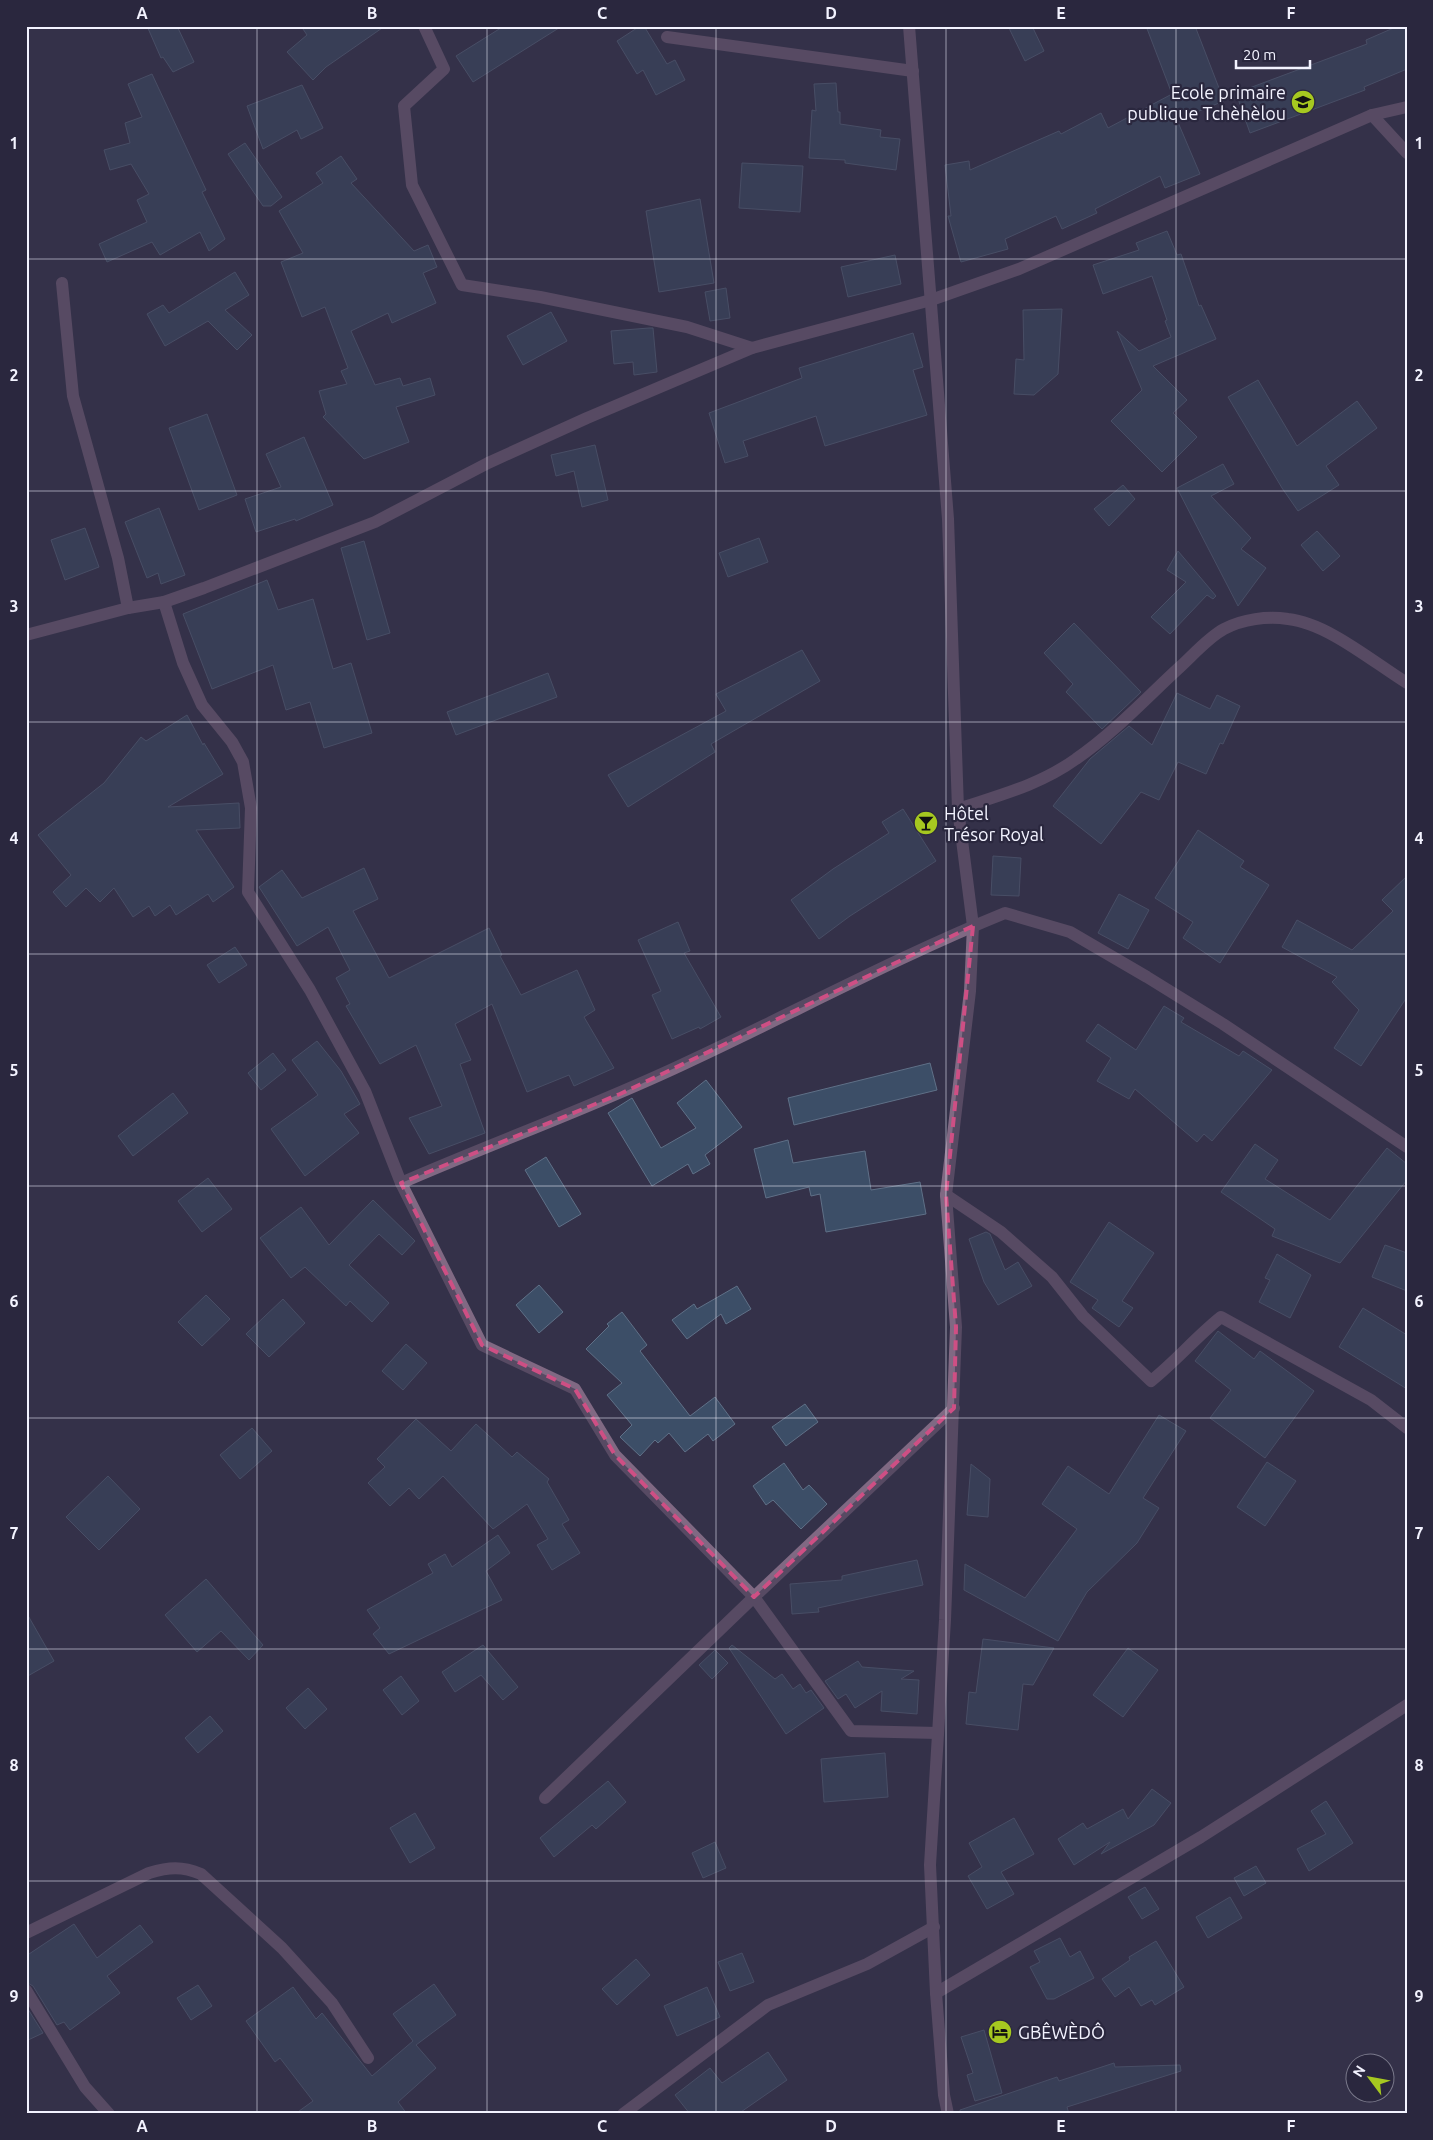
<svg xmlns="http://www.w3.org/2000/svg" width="1433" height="2140" font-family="Ubuntu,sans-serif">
<rect width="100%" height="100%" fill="#343149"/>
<g fill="#3c4e67" stroke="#5f7087">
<path d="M 147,26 L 177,26 L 194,62 L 173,72 L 163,57 L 161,58 Z"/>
<path d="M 301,26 L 385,26 L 326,67 L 313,80 L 287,52 L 307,35 Z"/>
<path d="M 504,26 L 562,26 L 473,82 L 456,56 Z"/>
<path d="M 640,26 L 644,26 L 667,64 L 675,60 L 685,80 L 656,95 L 643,70 L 637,74 L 617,41 Z"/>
<path d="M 1008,26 L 1032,26 L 1044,51 L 1025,61 Z"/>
<path d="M 1146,26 L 1195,26 L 1224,101 L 1177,120 L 1200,174 L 1165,188 L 1160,176 L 1095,209 L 1097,213 L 1062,229 L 1056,216 L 1005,239 L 1008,249 L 961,262 L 948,216 L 951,216 L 945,165 L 969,161 L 970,170 L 1059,131 L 1061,134 L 1101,113 L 1108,128 L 1172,94 Z"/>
<path d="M 1398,26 L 1407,26 L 1407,69 L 1364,87 L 1365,90 L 1250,133 L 1236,93 L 1367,44 L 1366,40 Z"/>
<path d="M 152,74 L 206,190 L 202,192 L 225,239 L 209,251 L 200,232 L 160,255 L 152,242 L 107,262 L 99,244 L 147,222 L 137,200 L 149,194 L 131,164 L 110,170 L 104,150 L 130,143 L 125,123 L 142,117 L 128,84 Z"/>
<path d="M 836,83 L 838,112 L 840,112 L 840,124 L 881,130 L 880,137 L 900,139 L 896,170 L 845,163 L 845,160 L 809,158 L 812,110 L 816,111 L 814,84 Z"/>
<path d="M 302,85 L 323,128 L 301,139 L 297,130 L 263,149 L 247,106 Z"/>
<path d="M 245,143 L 282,197 L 271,206 L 263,206 L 228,154 Z"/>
<path d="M 341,156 L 357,179 L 351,183 L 414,251 L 428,245 L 437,267 L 423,273 L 436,303 L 392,323 L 388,313 L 351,331 L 375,385 L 400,378 L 403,386 L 430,378 L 435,395 L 396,407 L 409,442 L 364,459 L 323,417 L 326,414 L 319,391 L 347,384 L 341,371 L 348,368 L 325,307 L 302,317 L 281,262 L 303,253 L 279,211 L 323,183 L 316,173 Z"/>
<path d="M 742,163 L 803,166 L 800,212 L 739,208 Z"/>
<path d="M 700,199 L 714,283 L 659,292 L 646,211 Z"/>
<path d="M 1167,231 L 1177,255 L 1181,254 L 1199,306 L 1201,305 L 1216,339 L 1153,366 L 1187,400 L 1173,413 L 1197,437 L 1162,472 L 1111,421 L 1142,390 L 1117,331 L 1139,351 L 1171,337 L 1165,321 L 1167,320 L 1152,276 L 1103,294 L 1093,265 L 1139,250 L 1136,243 Z"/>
<path d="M 895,255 L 901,284 L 848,297 L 841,267 Z"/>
<path d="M 235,272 L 249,295 L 225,310 L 252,335 L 237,350 L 208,321 L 165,346 L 147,314 L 163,305 L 169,313 Z"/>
<path d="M 726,288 L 730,318 L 710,321 L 705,292 Z"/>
<path d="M 1062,309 L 1058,374 L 1034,395 L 1014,394 L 1016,359 L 1024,360 L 1023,310 Z"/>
<path d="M 551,312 L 567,341 L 523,365 L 507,336 Z"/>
<path d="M 649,328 L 653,328 L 657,372 L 634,375 L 633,362 L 614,364 L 611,331 Z"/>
<path d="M 913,333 L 923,367 L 913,370 L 927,415 L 825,446 L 816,416 L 743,441 L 748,456 L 725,463 L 709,413 L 802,378 L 799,368 Z"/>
<path d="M 1258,380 L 1297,446 L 1357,401 L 1377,428 L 1326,466 L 1339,485 L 1298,511 L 1282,488 L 1228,397 Z"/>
<path d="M 207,414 L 237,495 L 199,510 L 169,428 Z"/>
<path d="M 304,437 L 333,505 L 296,521 L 295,519 L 256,532 L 245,499 L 281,487 L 266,454 Z"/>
<path d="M 595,445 L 608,500 L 582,507 L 574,471 L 556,476 L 551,455 Z"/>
<path d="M 1223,464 L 1234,484 L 1211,496 L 1251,538 L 1241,549 L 1266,568 L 1238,606 L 1177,488 Z"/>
<path d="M 1123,485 L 1135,499 L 1109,526 L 1094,509 Z"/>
<path d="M 159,508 L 185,575 L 161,584 L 158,573 L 147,578 L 125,522 Z"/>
<path d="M 85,528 L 99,567 L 65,580 L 51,540 Z"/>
<path d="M 1317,531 L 1340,556 L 1323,571 L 1301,545 Z"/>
<path d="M 759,538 L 768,562 L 728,577 L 719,553 Z"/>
<path d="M 364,541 L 390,633 L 367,640 L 341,548 Z"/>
<path d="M 1178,551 L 1216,596 L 1213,599 L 1207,595 L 1170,634 L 1151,617 L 1186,582 L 1167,570 Z"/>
<path d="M 267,580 L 278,610 L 313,599 L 333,669 L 351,663 L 372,733 L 324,748 L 310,702 L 286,710 L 273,665 L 212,689 L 183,614 Z"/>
<path d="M 1074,623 L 1141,692 L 1102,729 L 1066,692 L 1073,684 L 1044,653 Z"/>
<path d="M 802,650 L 820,681 L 711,744 L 715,752 L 628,807 L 608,775 L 726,711 L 716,694 Z"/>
<path d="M 548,673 L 557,697 L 456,735 L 447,712 Z"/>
<path d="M 1177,693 L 1210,709 L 1217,695 L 1240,706 L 1223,744 L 1220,743 L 1206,774 L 1178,762 L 1159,800 L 1141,792 L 1101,844 L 1053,806 L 1090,759 L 1129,726 L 1152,745 Z"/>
<path d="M 187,715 L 203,745 L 204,743 L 223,774 L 168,807 L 239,803 L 240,828 L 196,830 L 234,887 L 213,902 L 208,894 L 176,915 L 170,905 L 155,916 L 149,906 L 133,917 L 114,888 L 100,902 L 86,888 L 66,907 L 53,892 L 71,875 L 38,835 L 104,783 L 141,737 L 146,741 Z"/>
<path d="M 903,809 L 936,861 L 850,916 L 819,939 L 791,900 L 833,869 L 889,833 L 882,822 Z"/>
<path d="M 1198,830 L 1244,861 L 1240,867 L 1269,885 L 1220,963 L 1183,938 L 1193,922 L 1155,898 Z"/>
<path d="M 993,856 L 1021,858 L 1019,896 L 991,895 Z"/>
<path d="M 364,868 L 378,899 L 353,911 L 389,978 L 489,928 L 502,955 L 500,956 L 521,995 L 577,970 L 595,1010 L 584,1017 L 614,1068 L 574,1086 L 569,1075 L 527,1092 L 492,1004 L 455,1024 L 471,1060 L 460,1064 L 485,1133 L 429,1154 L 409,1118 L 442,1106 L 416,1045 L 380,1064 L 346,1006 L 350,1004 L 336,978 L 350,970 L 328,927 L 297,946 L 259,887 L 282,870 L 302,898 Z"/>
<path d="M 1407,876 L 1407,997 L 1361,1066 L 1334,1048 L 1359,1010 L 1332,982 L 1337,977 L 1282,947 L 1297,920 L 1352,950 L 1393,911 L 1382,900 Z"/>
<path d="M 1119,894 L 1149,910 L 1128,949 L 1098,933 Z"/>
<path d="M 678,922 L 690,951 L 684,953 L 721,1017 L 700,1029 L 699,1027 L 672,1039 L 652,995 L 661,991 L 638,940 Z"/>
<path d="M 235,947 L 247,965 L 219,983 L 207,965 Z"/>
<path d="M 1164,1006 L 1184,1018 L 1181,1022 L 1239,1056 L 1243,1051 L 1272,1070 L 1212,1141 L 1204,1134 L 1197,1142 L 1135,1089 L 1129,1099 L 1097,1081 L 1111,1058 L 1086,1041 L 1098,1024 L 1136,1050 Z"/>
<path d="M 317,1041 L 341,1071 L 360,1104 L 344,1114 L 359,1133 L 305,1176 L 271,1129 L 318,1095 L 292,1060 Z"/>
<path d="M 273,1053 L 286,1070 L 261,1090 L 248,1073 Z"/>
<path d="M 930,1063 L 937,1090 L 794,1125 L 788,1098 Z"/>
<path d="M 706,1080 L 742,1127 L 705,1155 L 710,1164 L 693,1174 L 688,1164 L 652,1186 L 608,1113 L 632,1098 L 661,1148 L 696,1128 L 677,1103 Z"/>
<path d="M 173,1093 L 188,1113 L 133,1156 L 118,1136 Z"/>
<path d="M 788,1140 L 793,1163 L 865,1151 L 871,1190 L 920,1182 L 926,1214 L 826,1232 L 820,1194 L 811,1196 L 809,1187 L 766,1198 L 754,1149 Z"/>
<path d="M 1255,1144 L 1278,1160 L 1265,1179 L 1330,1220 L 1387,1148 L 1407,1164 L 1407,1180 L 1340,1263 L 1272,1236 L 1275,1229 L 1221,1192 Z"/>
<path d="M 546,1157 L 581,1214 L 559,1227 L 525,1170 Z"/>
<path d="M 208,1178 L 232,1209 L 202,1232 L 178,1201 Z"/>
<path d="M 373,1200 L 415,1241 L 402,1255 L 379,1234 L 349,1265 L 389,1303 L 372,1322 L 350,1301 L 346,1306 L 305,1267 L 291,1278 L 260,1238 L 301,1207 L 329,1245 Z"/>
<path d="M 1109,1222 L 1154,1253 L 1122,1301 L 1133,1308 L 1119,1327 L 1092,1308 L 1098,1300 L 1070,1282 Z"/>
<path d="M 986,1232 L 990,1234 L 1005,1270 L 1018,1262 L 1032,1286 L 998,1305 L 984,1282 L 969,1239 Z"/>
<path d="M 1385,1245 L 1407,1253 L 1407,1291 L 1372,1277 Z"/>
<path d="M 1277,1254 L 1311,1275 L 1290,1318 L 1259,1302 L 1270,1280 L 1265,1278 Z"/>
<path d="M 539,1285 L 563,1312 L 539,1333 L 516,1305 Z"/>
<path d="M 737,1286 L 751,1309 L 726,1324 L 721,1314 L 687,1339 L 672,1320 L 694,1304 L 697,1309 Z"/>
<path d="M 206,1295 L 230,1319 L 202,1346 L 178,1322 Z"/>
<path d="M 283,1299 L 305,1323 L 269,1357 L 246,1334 Z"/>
<path d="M 1363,1308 L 1407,1335 L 1407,1389 L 1339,1347 Z"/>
<path d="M 622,1312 L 647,1345 L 640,1351 L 690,1416 L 715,1397 L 735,1424 L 713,1441 L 708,1434 L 685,1452 L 669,1433 L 658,1443 L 655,1440 L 640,1456 L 620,1437 L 632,1425 L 607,1395 L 622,1383 L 586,1349 L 609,1326 L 607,1324 Z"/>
<path d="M 1218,1331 L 1254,1359 L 1260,1351 L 1314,1391 L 1265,1458 L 1210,1418 L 1231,1390 L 1195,1361 Z"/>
<path d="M 406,1344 L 427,1363 L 403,1390 L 382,1371 Z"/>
<path d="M 805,1404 L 818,1422 L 786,1446 L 772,1427 Z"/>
<path d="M 1159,1415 L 1186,1431 L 1143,1498 L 1159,1508 L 1137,1543 L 1087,1592 L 1058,1641 L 964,1590 L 965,1564 L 1025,1598 L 1077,1529 L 1042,1504 L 1068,1466 L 1109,1494 Z"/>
<path d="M 416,1419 L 451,1451 L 476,1424 L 512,1457 L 517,1452 L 549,1479 L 547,1482 L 569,1520 L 562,1524 L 580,1553 L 552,1570 L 537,1545 L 548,1539 L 527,1504 L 493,1529 L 443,1476 L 419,1499 L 409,1488 L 390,1506 L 368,1483 L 385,1467 L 377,1459 Z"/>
<path d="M 252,1428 L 272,1451 L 240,1479 L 220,1455 Z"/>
<path d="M 1267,1462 L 1296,1481 L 1265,1526 L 1237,1507 Z"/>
<path d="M 784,1463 L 803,1490 L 809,1485 L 827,1504 L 801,1529 L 773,1500 L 766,1505 L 753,1486 Z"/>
<path d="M 971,1464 L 990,1479 L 988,1517 L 967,1515 Z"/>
<path d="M 108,1476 L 140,1509 L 99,1550 L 66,1517 Z"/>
<path d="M 498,1535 L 510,1553 L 486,1571 L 502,1600 L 389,1654 L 373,1634 L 380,1628 L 367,1610 L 433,1573 L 428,1564 L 445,1554 L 452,1567 Z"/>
<path d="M 917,1560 L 923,1585 L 818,1608 L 819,1612 L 792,1614 L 790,1584 L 842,1580 L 842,1576 Z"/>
<path d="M 206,1579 L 263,1645 L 249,1660 L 221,1631 L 197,1652 L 165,1615 Z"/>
<path d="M 26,1612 L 54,1661 L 26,1677 Z"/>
<path d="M 983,1639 L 1054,1648 L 1033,1685 L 1023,1684 L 1018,1730 L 966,1724 L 969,1692 L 976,1693 Z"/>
<path d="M 483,1645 L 518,1687 L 503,1700 L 481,1675 L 455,1692 L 442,1672 Z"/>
<path d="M 732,1645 L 775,1679 L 782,1674 L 793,1689 L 800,1684 L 806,1693 L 811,1690 L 824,1708 L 786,1734 L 729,1648 Z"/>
<path d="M 1128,1648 L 1158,1670 L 1123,1717 L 1093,1695 Z"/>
<path d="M 715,1650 L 728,1663 L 712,1679 L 699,1665 Z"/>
<path d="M 858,1661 L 862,1667 L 914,1671 L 901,1679 L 919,1680 L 917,1714 L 881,1711 L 882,1691 L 855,1708 L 846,1694 L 838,1699 L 825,1681 Z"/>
<path d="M 401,1676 L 419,1701 L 402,1715 L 383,1690 Z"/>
<path d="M 308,1688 L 327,1709 L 305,1729 L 286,1708 Z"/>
<path d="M 210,1716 L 223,1731 L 198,1753 L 185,1738 Z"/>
<path d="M 885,1753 L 888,1797 L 824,1802 L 821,1759 Z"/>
<path d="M 608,1781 L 626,1802 L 596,1829 L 592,1825 L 554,1857 L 540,1838 Z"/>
<path d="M 1152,1789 L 1171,1803 L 1154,1825 L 1101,1854 L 1110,1842 L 1074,1865 L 1058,1839 L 1083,1823 L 1087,1829 L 1123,1809 L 1128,1819 Z"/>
<path d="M 1326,1801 L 1353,1843 L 1309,1871 L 1297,1849 L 1326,1834 L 1311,1811 Z"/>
<path d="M 415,1813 L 435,1848 L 410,1863 L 390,1828 Z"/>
<path d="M 1014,1818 L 1034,1854 L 1001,1872 L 1014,1894 L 987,1909 L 968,1876 L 982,1867 L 969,1843 Z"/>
<path d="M 715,1842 L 726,1868 L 703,1878 L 692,1853 Z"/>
<path d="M 1256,1866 L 1266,1883 L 1244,1896 L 1234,1878 Z"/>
<path d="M 1145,1887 L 1159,1909 L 1142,1919 L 1128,1897 Z"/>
<path d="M 1230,1897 L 1242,1918 L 1208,1938 L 1196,1917 Z"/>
<path d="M 74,1924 L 97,1958 L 140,1925 L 153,1942 L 107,1976 L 120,1993 L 70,2030 L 64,2022 L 57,2025 L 33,1986 L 26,1982 L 26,1956 Z"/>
<path d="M 1060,1938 L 1070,1957 L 1080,1951 L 1094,1978 L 1054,1999 L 1047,1999 L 1030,1967 L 1040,1962 L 1034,1951 Z"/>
<path d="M 1156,1941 L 1184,1987 L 1155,2005 L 1152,2000 L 1141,2006 L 1129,1987 L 1115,1997 L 1102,1979 L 1130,1960 L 1129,1957 Z"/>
<path d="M 742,1953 L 754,1982 L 730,1991 L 718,1962 Z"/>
<path d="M 636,1959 L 650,1975 L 617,2005 L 602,1989 Z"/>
<path d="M 434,1984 L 456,2015 L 416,2045 L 436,2068 L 398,2102 L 407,2114 L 295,2114 L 313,2101 L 280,2058 L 275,2062 L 246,2021 L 293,1987 L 316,2019 L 322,2013 L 372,2076 L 413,2041 L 393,2014 Z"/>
<path d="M 198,1985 L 212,2006 L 191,2020 L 177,1998 Z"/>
<path d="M 707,1987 L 720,2017 L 677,2036 L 664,2006 Z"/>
<path d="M 26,2006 L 43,2033 L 26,2041 Z"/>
<path d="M 984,2030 L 1002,2093 L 975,2101 L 967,2075 L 973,2073 L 961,2037 Z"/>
<path d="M 768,2052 L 787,2080 L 738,2114 L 690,2114 L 675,2095 L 710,2068 L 722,2083 Z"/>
<path d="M 1114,2063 L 1115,2067 L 1180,2065 L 1181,2071 L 1067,2107 L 1069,2114 L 960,2114 L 960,2110 L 1057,2077 L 1059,2081 Z"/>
</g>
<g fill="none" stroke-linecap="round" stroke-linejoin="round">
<g stroke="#806983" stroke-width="12">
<path d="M 424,26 L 444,69 L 404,106 L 412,185 L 462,285 L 540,297 L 687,327 L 752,348"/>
<path d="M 909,26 L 948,519 L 958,809 L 973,926 L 970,991 L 946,1195 L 956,1327 L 945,1620 L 930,1865 L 936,1993 L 944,2095 L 948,2114"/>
<path d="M 667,37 L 913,71"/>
<path d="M 1372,115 L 1407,153"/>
<path d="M 62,283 L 73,396 L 118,558 L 128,608"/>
<path d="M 164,602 L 183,663 L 202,705 L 232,742 L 243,762 L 251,808 L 248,892 L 310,990 L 365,1091 L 401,1183 L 482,1345 L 575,1389 L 615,1455 L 754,1597 L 954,1408"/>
<path d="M 26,635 L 128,608 L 164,602 L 204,588 L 375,522 L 488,463 L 587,418 L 752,348 L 931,300 L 1019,269 L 1372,115 L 1407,107"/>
<path d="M 958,809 C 1000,795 1040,785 1076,759 C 1114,733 1147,697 1181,666 C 1194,654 1209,637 1224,629 C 1243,619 1267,616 1288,619 C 1327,623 1373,662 1407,683"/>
<path d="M 401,1183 C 497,1141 596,1106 690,1061 C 795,1012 897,957 1005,913 L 1070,932 L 1147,977 L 1223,1024 L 1407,1147"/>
<path d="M 946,1195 L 1001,1232 L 1052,1277 L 1083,1316 L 1151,1381 C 1176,1361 1196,1337 1221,1317 L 1371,1400 L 1407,1428"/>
<path d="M 545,1798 L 754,1597 L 851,1731 L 938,1733"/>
<path d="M 26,1933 L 149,1873 C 169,1867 182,1866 201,1874 L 282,1948 L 332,2003 L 368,2058"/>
<path d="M 26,1990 L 85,2087 L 109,2114"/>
<path d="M 936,1993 L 1201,1837 L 1407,1705"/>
<path d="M 623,2114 L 768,2005 L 867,1964 L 934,1927"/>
</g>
</g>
<path d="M0 0H1433V2140H0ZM 973,926 L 946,1195 L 956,1327 L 954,1408 L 754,1597 L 615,1455 L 575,1389 L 482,1345 L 401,1183 L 620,1094 Z" fill="#343149" fill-opacity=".55" fill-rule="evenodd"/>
<path fill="none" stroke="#ce4f84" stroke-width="4" stroke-dasharray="10 6" stroke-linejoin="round" d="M 973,926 L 946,1195 L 956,1327 L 954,1408 L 754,1597 L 615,1455 L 575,1389 L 482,1345 L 401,1183 L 620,1094 Z"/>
<path fill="none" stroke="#f3f3ff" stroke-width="1" stroke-opacity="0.55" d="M 257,26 L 257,2114M 487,26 L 487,2114M 716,26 L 716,2114M 946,26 L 946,2114M 1176,26 L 1176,2114M 26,259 L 1407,259M 26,491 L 1407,491M 26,722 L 1407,722M 26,954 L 1407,954M 26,1186 L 1407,1186M 26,1418 L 1407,1418M 26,1649 L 1407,1649M 26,1881 L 1407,1881"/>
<defs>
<g id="school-disc" transform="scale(1.25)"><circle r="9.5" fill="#a6c820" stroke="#2a273e"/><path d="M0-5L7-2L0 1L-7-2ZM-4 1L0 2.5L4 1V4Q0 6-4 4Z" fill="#111"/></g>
<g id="bar-disc" transform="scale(1.25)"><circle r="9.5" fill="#a6c820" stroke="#2a273e"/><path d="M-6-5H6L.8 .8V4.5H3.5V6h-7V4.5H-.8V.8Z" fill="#111"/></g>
<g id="hotel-disc" transform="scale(1.25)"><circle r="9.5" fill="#a6c820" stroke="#2a273e"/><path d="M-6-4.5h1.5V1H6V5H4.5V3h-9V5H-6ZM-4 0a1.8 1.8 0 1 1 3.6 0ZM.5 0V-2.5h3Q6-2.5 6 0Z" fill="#111"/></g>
</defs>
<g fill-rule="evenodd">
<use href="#school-disc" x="1303" y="102"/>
<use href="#bar-disc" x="926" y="823"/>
<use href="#hotel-disc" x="1000" y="2032"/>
</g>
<g text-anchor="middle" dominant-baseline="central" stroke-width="4.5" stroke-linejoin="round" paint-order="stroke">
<g font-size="18" fill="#f3f3ff" stroke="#2a273e" text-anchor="start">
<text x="1286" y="92" text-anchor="end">Ecole primaire<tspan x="1286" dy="21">publique Tchèhèlou</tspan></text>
<text x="944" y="813">Hôtel<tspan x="944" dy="21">Trésor Royal</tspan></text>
<text x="1018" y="2032">GBÊWÈDÔ</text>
</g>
</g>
<rect width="1433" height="2140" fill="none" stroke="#2a273e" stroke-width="55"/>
<g transform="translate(1370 2078) rotate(302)"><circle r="24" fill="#2a273e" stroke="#7a798b"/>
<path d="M0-4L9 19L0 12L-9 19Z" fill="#a6c820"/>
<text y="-8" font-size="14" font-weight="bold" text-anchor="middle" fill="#f3f3ff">N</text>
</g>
<path d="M1236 60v8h74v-8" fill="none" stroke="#f3f3ff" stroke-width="2.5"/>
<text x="1243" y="60" font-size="15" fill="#f3f3ff" stroke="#2a273e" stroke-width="4" paint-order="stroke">20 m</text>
<rect x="28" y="28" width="1378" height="2084" fill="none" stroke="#f3f3ff" stroke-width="2"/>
<g font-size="16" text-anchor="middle" font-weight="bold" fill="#f3f3ff">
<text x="142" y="19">A</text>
<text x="372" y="19">B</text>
<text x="602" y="19">C</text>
<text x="831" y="19">D</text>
<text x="1061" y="19">E</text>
<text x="1291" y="19">F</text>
<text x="14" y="149">1</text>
<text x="1419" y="149">1</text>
<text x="14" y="381">2</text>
<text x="1419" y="381">2</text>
<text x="14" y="612">3</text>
<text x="1419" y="612">3</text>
<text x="14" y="844">4</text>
<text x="1419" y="844">4</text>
<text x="14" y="1076">5</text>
<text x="1419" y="1076">5</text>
<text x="14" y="1307">6</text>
<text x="1419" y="1307">6</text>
<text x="14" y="1539">7</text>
<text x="1419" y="1539">7</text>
<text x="14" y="1771">8</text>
<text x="1419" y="1771">8</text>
<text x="14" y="2002">9</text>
<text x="1419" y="2002">9</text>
<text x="142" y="2132">A</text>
<text x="372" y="2132">B</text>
<text x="602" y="2132">C</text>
<text x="831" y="2132">D</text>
<text x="1061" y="2132">E</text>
<text x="1291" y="2132">F</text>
</g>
</svg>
